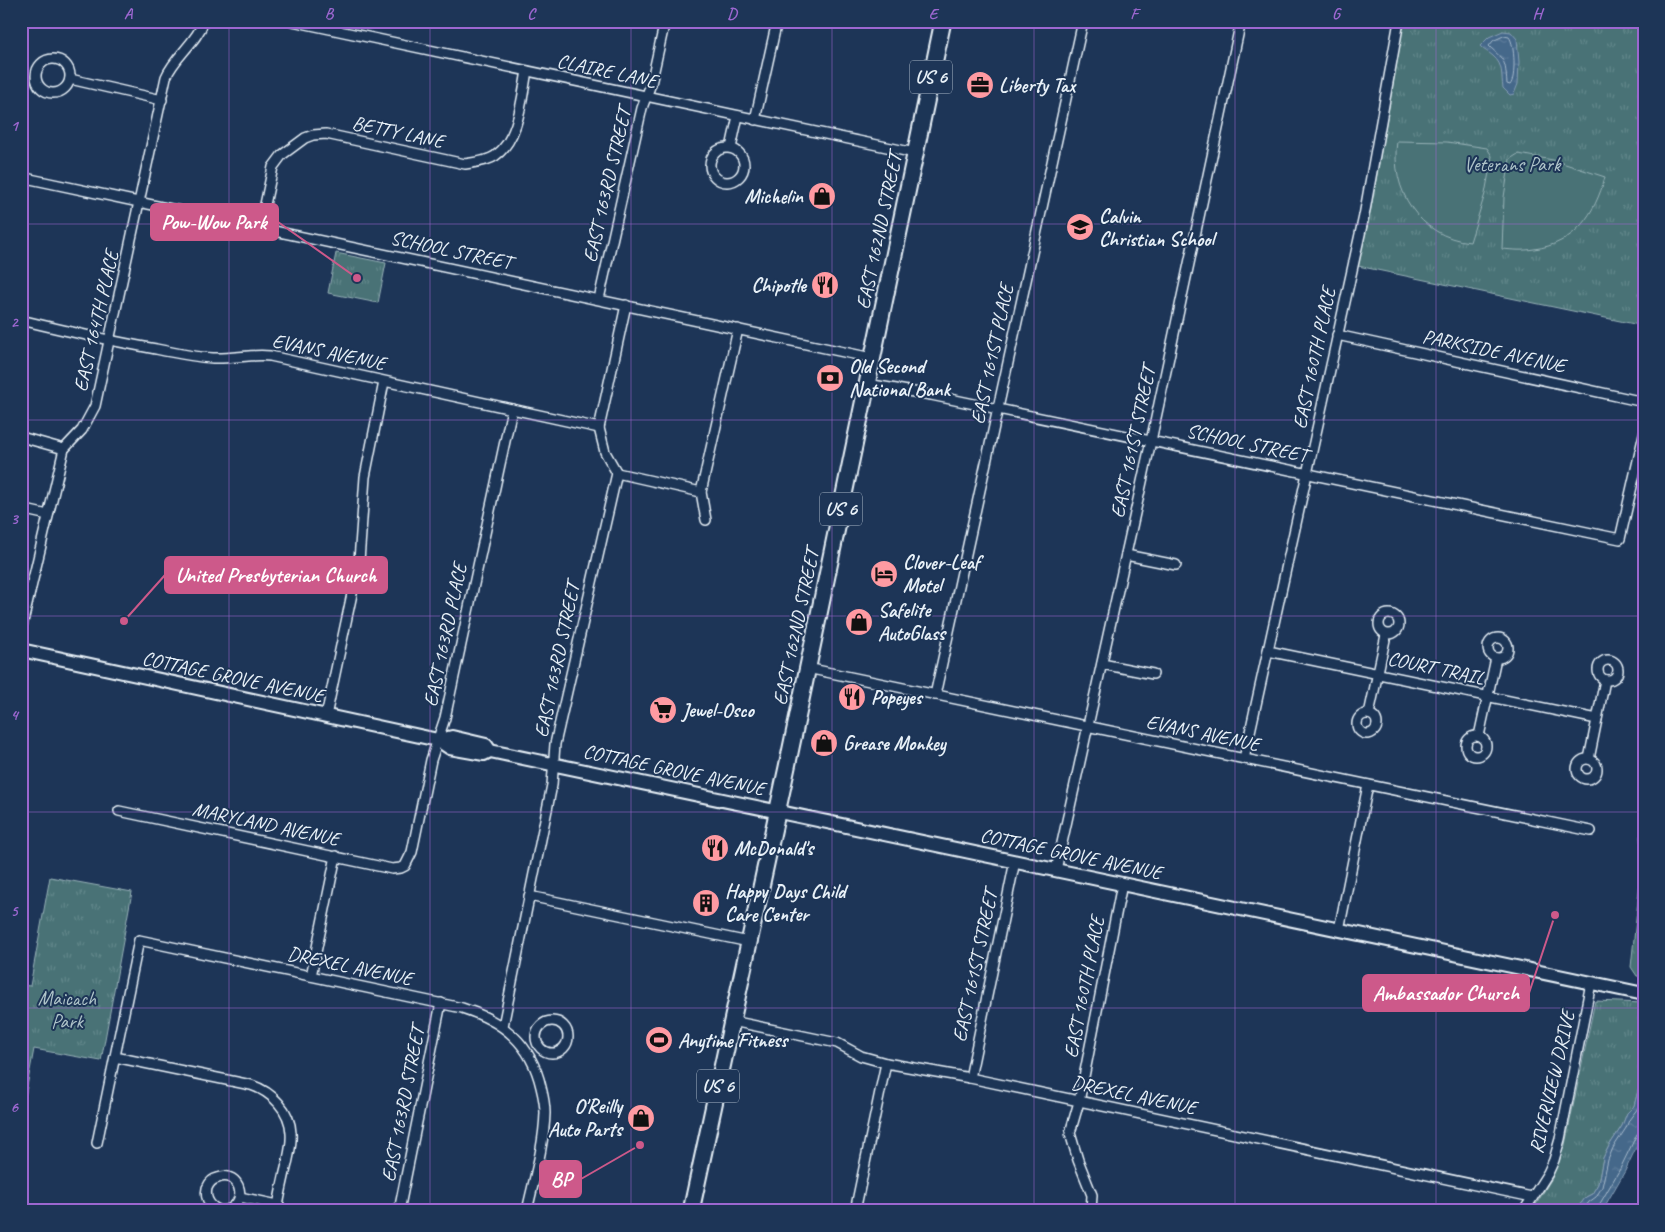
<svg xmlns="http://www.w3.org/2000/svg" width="1665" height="1232" font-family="Caveat,sans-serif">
<defs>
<pattern id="grass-tufts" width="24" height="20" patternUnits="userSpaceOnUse" patternTransform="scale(1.25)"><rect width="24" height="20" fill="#487276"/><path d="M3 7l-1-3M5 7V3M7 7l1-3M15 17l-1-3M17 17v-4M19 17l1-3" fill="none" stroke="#62878a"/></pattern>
<pattern id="forest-crowns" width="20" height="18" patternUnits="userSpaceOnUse" patternTransform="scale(1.25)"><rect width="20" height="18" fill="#487276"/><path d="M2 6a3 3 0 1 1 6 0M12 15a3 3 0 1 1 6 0" fill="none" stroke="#62878a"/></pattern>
<pattern id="water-ripples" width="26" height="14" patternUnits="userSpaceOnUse" patternTransform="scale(1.25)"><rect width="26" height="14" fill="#44678a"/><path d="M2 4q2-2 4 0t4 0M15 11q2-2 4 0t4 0" fill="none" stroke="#5f7d9b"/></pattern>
</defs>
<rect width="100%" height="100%" fill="#1d3557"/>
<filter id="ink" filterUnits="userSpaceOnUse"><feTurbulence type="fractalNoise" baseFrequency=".02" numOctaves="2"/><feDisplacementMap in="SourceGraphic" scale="10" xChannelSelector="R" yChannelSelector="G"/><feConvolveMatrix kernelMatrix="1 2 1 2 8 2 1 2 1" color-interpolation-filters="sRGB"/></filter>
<g filter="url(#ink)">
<g fill="url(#grass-tufts)" stroke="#98b2b7">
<path d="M 1404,21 L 1644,21 L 1644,326 L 1358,266 L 1370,213 Z"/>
<path d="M 336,253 L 386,263 L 378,303 L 328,293 Z"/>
<path d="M 50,877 L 132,892 L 101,1061 L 34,1049 L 21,1119 L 21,985 L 30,986 Z"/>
<path d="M 1595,1001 L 1644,1003 L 1643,1072 L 1634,1106 L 1627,1113 L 1622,1126 L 1609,1146 L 1603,1158 L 1598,1184 L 1592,1194 L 1586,1197 L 1575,1211 L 1532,1211 L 1552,1178 L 1565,1145 Z"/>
</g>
<path fill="url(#forest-crowns)" stroke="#98b2b7" d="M 1644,820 L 1644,977 L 1637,976 L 1631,967 L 1642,862 L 1640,837 Z"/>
<g fill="#487276" stroke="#98b2b7">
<path d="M 1397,141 L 1447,142 L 1487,148 L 1492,156 L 1485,194 L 1470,242 C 1419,237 1390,190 1397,141 Z"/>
<path d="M 1518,154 L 1553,160 L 1605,177 C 1595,214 1575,244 1534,249 C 1523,251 1513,250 1502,249 L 1504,197 L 1510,159 Z"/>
</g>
<g fill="url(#water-ripples)" stroke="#869eb6">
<path d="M 1503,31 L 1511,32 L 1517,39 L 1519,62 L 1518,84 L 1514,94 L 1510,95 L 1503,88 C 1501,76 1504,65 1493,56 C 1489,52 1484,51 1480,46 L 1489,37 Z"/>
<path d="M 1644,1059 L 1644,1131 L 1625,1171 L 1602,1211 L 1575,1211 L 1586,1197 L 1592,1194 L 1598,1184 L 1603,1158 L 1609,1146 L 1622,1126 L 1627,1113 L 1634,1106 L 1643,1072 Z"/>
</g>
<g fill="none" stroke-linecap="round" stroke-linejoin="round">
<g stroke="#a6bacc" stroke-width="1">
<path d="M 1504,36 L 1509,37 C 1515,44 1516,79 1510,85 L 1507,84 C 1505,60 1506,62 1489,46 L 1493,41 Z"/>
<path d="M 1582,1211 L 1589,1202 L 1596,1197 L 1602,1187 L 1608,1160 L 1613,1148 L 1626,1128 L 1629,1120 L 1638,1108 L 1644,1087"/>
<path d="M 1598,1211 L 1598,1207 L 1620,1169 L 1637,1134 L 1640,1131 L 1644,1131"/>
</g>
<g stroke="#e8f1f8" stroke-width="12">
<g id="street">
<path d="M 292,21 L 915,153"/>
<circle cx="53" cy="76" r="17"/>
<path d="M 70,79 L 162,100"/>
<path d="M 755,120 L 777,21"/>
<path d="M 731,148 L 738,116"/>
<circle cx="727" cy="165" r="17"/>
<path d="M 21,177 L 872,358"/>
<path d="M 260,228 L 273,167 L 282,155 L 305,138 L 313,135 L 326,134 L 465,164 C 475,162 486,162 495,156 C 519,140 522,97 527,71"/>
<path d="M 599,299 L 642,108 L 651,84 L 665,21"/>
<path d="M 21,320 C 66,331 111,341 156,349 C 175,353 194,357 213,358 C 232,359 251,354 270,356 L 599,428"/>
<path d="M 1337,335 L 1644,402"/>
<path d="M 867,384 L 931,395 L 1620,539 L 1644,434"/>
<path d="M 21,437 L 64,449"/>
<path d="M 617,473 L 701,492"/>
<path d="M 21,509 L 48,515"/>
<path d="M 706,520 L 701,492 L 738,329"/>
<path d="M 1126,555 L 1176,565"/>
<circle cx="1389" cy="624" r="10"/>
<path d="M 21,630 L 64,449 L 82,430 L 95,406 L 166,77 C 175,56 196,43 204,21"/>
<circle cx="1498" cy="648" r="10"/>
<path d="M 1268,651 L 1597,719"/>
<circle cx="1608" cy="670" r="10"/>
<path d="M 1102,664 L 1153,674"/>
<path d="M 807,668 L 1591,831"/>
<path d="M 935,695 L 1083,21"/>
<circle cx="1367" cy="724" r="10"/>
<path d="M 1369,714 L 1386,635"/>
<path d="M 326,716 L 359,561 L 365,477 L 384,382"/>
<circle cx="1476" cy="746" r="10"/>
<path d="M 1479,736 L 1496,658"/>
<circle cx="1587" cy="769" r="10"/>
<path d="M 1244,759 L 1364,216 L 1399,21"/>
<path d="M 1589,759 L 1605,680"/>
<path d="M 119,811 L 392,869 L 401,868 L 405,866 L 412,852 L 431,760 L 445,718 L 512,409"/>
<path d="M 1056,870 L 1151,441 L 1241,21"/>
<path d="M 529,896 L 749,942"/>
<path d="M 1339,930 L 1368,785"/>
<path d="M 311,976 L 336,856"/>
<circle cx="552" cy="1037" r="16"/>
<path d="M 732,1021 L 837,1043 L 861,1056 L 886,1063 L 970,1078 L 1532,1197"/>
<path d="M 503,1026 L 552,785 L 555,744 L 617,473 L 605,452 L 599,428 L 626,305"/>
<path d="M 115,1057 L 251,1085 C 272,1092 290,1110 291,1133 C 292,1144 289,1154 287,1164 C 283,1180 280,1195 277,1211"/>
<path d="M 970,1078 L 1015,861"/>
<path d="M 97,1143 L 139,940 L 462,1008 C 503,1021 531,1043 541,1087 C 543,1095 545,1104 545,1113 C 544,1146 534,1179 527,1211"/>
<path d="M 240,1197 L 278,1205"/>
<path d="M 223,1211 C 212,1209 204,1200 207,1188 C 209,1183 213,1179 218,1178 C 240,1169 251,1206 223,1211"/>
<path d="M 399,1211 L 441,1003"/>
<path d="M 855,1211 L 886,1063"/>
<path d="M 1091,1211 L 1092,1195 L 1078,1160 L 1070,1133 L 1079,1102 L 1122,884"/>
<path d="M 1524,1211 L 1548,1173 L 1554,1160 L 1560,1139 L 1591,983"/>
</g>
</g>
<g stroke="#e8f1f8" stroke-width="16">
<g id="secondary">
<path d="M 21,650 L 438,740 L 450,748 L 484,754 L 490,751 L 1644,994"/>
<path d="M 438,740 L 452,737 L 486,745 L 490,751"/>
</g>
</g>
<g stroke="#e8f1f8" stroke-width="19">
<path id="primary" d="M 691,1211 L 787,767 L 943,21"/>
</g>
<use href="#street" stroke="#1d3557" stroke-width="9"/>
<use href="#secondary" stroke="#1d3557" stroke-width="12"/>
<use href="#primary" stroke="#1d3557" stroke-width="15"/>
</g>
</g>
<path fill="none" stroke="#9c67d0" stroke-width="1" stroke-opacity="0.55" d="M 229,21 L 229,1211M 430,21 L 430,1211M 631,21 L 631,1211M 832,21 L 832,1211M 1034,21 L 1034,1211M 1235,21 L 1235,1211M 1436,21 L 1436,1211M 21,224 L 1644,224M 21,420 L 1644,420M 21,616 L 1644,616M 21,812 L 1644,812M 21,1008 L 1644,1008"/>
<defs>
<g id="office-disc" transform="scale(1.4375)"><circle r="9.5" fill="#ff9aa2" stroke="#1d3557"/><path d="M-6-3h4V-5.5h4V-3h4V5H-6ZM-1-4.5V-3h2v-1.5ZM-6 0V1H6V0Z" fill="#111"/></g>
<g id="shop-disc" transform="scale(1.4375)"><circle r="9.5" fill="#ff9aa2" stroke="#1d3557"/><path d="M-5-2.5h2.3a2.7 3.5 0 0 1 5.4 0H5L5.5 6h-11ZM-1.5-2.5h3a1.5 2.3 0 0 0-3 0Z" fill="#111"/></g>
<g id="school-disc" transform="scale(1.4375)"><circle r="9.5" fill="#ff9aa2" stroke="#1d3557"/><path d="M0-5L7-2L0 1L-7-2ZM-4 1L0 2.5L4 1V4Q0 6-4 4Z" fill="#111"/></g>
<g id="restaurant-disc" transform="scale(1.4375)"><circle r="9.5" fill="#ff9aa2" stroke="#1d3557"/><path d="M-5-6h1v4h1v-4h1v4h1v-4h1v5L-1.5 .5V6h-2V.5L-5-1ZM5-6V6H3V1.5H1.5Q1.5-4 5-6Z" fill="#111"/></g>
<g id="bank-disc" transform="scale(1.4375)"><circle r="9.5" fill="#ff9aa2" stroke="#1d3557"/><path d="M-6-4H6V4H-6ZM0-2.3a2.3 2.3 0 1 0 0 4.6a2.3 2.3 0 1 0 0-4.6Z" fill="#111"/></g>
<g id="hotel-disc" transform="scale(1.4375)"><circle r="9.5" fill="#ff9aa2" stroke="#1d3557"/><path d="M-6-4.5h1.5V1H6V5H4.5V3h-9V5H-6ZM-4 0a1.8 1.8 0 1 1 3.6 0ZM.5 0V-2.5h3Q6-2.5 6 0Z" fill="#111"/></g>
<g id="supermarket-disc" transform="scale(1.4375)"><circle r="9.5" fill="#ff9aa2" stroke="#1d3557"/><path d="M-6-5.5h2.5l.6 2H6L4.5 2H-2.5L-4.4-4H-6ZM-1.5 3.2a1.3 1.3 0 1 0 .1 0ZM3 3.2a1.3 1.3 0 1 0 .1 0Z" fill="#111"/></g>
<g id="building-disc" transform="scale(1.4375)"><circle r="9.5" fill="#ff9aa2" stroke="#1d3557"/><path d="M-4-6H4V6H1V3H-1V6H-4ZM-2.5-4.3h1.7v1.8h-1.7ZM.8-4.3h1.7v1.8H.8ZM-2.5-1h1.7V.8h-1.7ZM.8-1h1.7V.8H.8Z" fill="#111"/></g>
<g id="stadium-disc" transform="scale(1.4375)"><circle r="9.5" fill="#ff9aa2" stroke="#1d3557"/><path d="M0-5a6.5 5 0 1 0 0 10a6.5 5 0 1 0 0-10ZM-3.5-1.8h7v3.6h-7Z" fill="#111"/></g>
</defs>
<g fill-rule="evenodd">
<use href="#office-disc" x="980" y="85"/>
<use href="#shop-disc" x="822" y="196"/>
<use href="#school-disc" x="1080" y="227"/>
<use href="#restaurant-disc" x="825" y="285"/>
<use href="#bank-disc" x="830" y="378"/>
<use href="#hotel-disc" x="884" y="574"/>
<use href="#shop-disc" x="859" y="622"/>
<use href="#restaurant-disc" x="852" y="697"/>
<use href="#supermarket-disc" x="663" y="710"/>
<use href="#shop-disc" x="824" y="743"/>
<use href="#restaurant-disc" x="715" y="848"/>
<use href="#building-disc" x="706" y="903"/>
<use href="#stadium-disc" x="659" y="1040"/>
<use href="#shop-disc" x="641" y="1118"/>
</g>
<g text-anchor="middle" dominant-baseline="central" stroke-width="4" stroke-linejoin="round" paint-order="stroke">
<g fill="#1d3557" stroke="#abb9c8" stroke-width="1">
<rect x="910" y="60.5" width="42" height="33" rx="4"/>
<rect x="820" y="492.5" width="42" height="33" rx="4"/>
<rect x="697" y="1069.5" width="42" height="33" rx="4"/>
</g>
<g font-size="19" font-weight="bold" fill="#e8f1f8">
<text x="931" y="77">US 6</text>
<text x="841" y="509">US 6</text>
<text x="718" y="1086">US 6</text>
</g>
<g font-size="20" fill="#e8f1f8" stroke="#1d3557">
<text transform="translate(607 71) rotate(12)">CLAIRE LANE</text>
<text transform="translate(398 132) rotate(12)">BETTY LANE</text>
<text transform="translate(607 185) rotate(-77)">EAST 163RD STREET</text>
<text transform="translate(879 231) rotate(-78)">EAST 162ND STREET</text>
<text transform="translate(451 250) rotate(12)">SCHOOL STREET</text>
<text transform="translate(96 321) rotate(-77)">EAST 164TH PLACE</text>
<text transform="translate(1494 351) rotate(12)">PARKSIDE AVENUE</text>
<text transform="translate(329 352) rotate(12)">EVANS AVENUE</text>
<text transform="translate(992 354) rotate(-78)">EAST 161ST PLACE</text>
<text transform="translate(1314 358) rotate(-78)">EAST 160TH PLACE</text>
<text transform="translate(1133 442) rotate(-78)">EAST 161ST STREET</text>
<text transform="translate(1247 443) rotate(12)">SCHOOL STREET</text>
<text transform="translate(796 627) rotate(-78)">EAST 162ND STREET</text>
<text transform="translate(445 635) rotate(-78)">EAST 163RD PLACE</text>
<text transform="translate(557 660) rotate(-78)">EAST 163RD STREET</text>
<text transform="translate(1436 668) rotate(12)">COURT TRAIL</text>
<text transform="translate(233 677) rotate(12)">COTTAGE GROVE AVENUE</text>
<text transform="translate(1203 733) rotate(12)">EVANS AVENUE</text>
<text transform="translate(674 770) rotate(12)">COTTAGE GROVE AVENUE</text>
<text transform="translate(266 824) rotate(12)">MARYLAND AVENUE</text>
<text transform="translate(1071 854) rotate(12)">COTTAGE GROVE AVENUE</text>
<text transform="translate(350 966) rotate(12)">DREXEL AVENUE</text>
<text transform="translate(975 966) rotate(-78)">EAST 161ST STREET</text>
<text transform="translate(1084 987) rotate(-79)">EAST 160TH PLACE</text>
<text transform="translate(1552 1082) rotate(-77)">RIVERVIEW DRIVE</text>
<text transform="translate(1134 1095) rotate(12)">DREXEL AVENUE</text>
<text transform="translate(403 1104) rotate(-79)">EAST 163RD STREET</text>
</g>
<g font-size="20" font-weight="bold" fill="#e8f1f8" stroke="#1d3557" text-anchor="start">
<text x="999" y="85">Liberty Tax</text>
<text x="803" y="196" text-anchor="end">Michelin</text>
<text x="1099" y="216">Calvin<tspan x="1099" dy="23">Christian School</tspan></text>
<text x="806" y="285" text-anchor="end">Chipotle</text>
<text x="849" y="366">Old Second<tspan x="849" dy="23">National Bank</tspan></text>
<text x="903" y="562">Clover-Leaf<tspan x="903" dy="23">Motel</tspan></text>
<text x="878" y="610">Safelite<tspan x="878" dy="23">AutoGlass</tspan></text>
<text x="871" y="697">Popeyes</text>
<text x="682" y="710">Jewel-Osco</text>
<text x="843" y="743">Grease Monkey</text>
<text x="734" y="848">McDonald's</text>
<text x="725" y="891">Happy Days Child<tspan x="725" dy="23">Care Center</tspan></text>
<text x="678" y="1040">Anytime Fitness</text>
<text x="622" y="1106" text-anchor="end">O'Reilly<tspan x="622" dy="23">Auto Parts</tspan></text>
</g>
<g font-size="20" fill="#b0c5ca" stroke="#1d3557">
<text x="1512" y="164">Veterans Park</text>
<text x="67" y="998">Maicach<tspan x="67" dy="23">Park</tspan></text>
</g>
</g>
<path fill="none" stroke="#cd598a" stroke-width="2" d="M357 278L278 222M124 621L165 575M1555 915L1529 993M640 1145L581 1179"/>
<g fill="#cd598a" stroke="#1d3557" stroke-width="2">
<circle cx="357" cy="278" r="5"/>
<circle cx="124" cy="621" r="5"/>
<circle cx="1555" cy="915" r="5"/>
<circle cx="640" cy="1145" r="5"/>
</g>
<g fill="#cd598a" stroke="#cd598a" stroke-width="2">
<rect x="151" y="204" width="127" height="36" rx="5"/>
<rect x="165" y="557" width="222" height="36" rx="5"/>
<rect x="1363" y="975" width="166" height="36" rx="5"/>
<rect x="540" y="1161" width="41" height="36" rx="5"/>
</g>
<g font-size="21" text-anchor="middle" font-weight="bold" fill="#fff">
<text x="214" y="229">Pow-Wow Park</text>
<text x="276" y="582">United Presbyterian Church</text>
<text x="1446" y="1000">Ambassador Church</text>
<text x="561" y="1186">BP</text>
</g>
<rect width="1665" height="1232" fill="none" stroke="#1d3557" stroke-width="55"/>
<rect x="28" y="28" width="1610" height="1176" fill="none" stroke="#9c67d0" stroke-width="2"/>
<g font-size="16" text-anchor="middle" font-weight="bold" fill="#9c67d0">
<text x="128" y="19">A</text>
<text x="329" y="19">B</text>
<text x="531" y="19">C</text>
<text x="732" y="19">D</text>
<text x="933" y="19">E</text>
<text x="1134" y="19">F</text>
<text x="1336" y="19">G</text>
<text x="1537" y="19">H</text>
<text x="14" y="131">1</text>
<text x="14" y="327">2</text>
<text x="14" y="524">3</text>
<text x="14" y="720">4</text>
<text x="14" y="916">5</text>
<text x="14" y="1112">6</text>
</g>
</svg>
